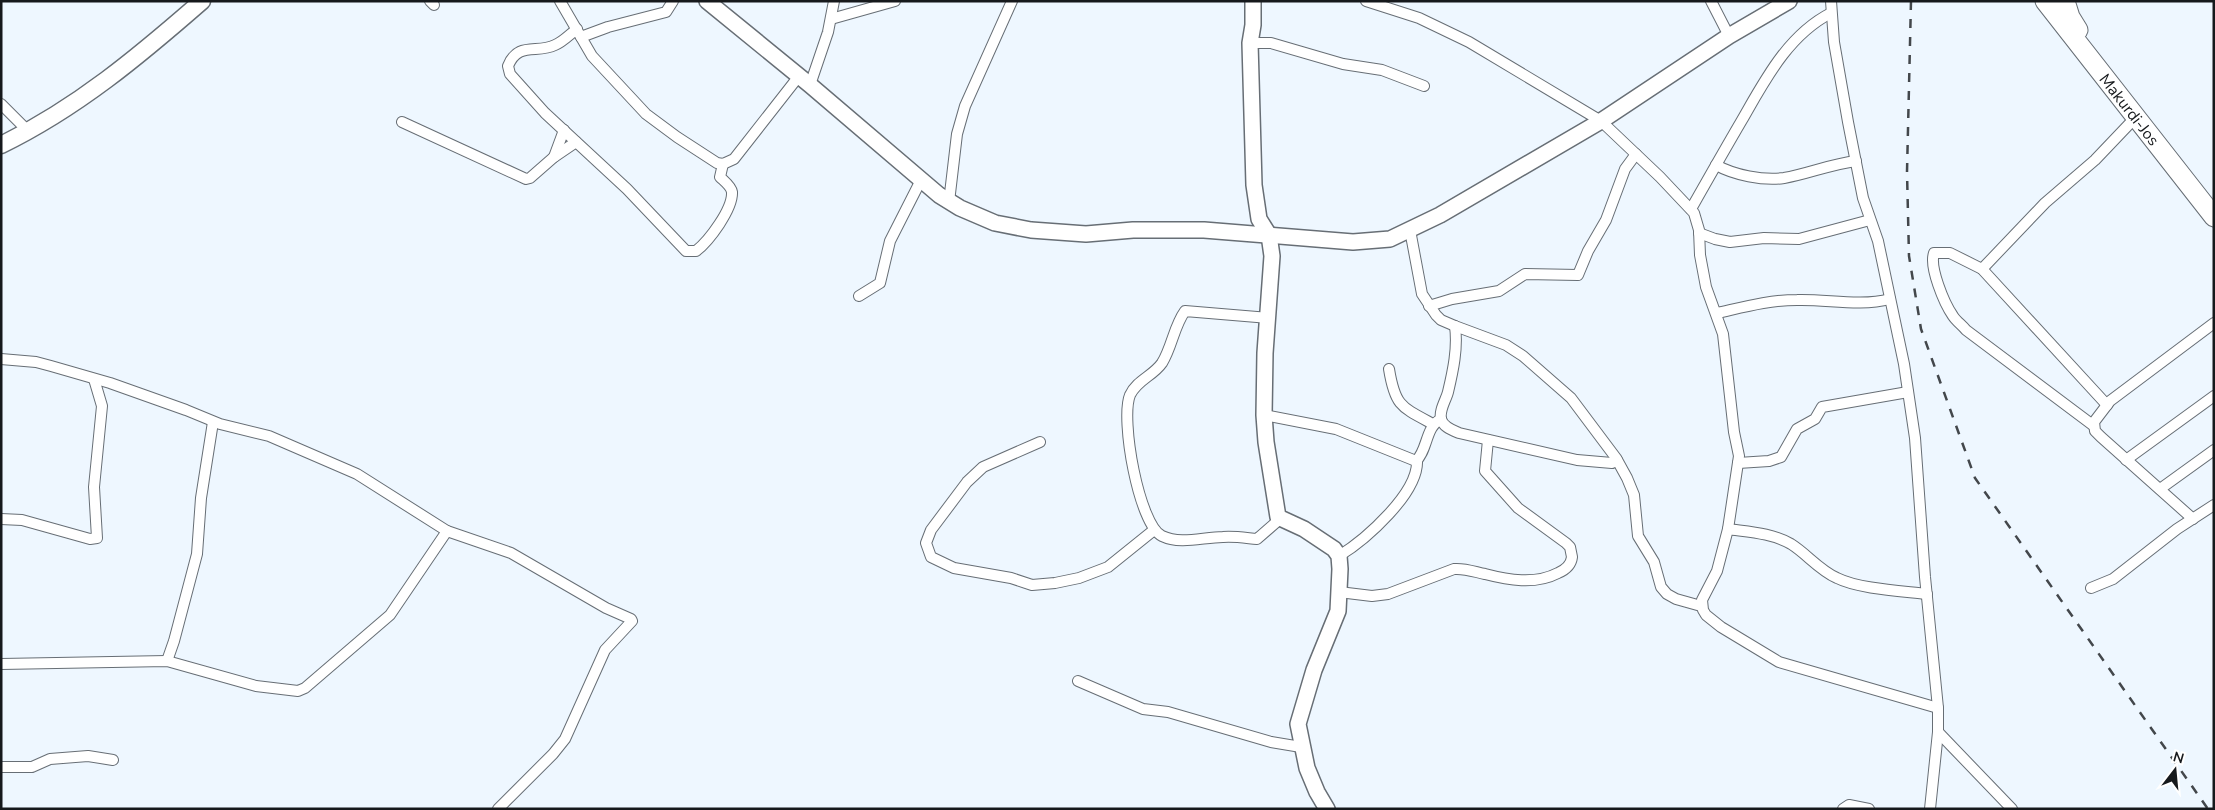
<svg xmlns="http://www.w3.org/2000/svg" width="2215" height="810" font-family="'Nunito Sans',sans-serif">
<rect width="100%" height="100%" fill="#eef7ff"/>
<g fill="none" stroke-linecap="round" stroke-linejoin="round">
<g stroke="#676e75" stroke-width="12">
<g id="street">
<path d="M 430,1 L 434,5"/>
<path d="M 560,1 L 592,56 L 646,114 L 677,137 L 717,163 L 723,164 L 734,159 L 799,76"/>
<path d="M 1366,1 L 1419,18 L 1469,42 L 1601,121 L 1660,177 L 1694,213 L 1699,230 L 1700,255 L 1706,287 L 1723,334 L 1734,432 L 1739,456 L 1728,529 L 1717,571 L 1702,600 L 1703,610 L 1706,615 L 1721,627 L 1779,662 L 1938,708"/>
<path d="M 1711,1 L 1729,36"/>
<path d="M 1831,1 L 1834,42 L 1848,122 L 1863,198 L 1878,241 L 1904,364 L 1915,438 L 1925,577 L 1938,708 L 1938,732 L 1930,809"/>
<path d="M 831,19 L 895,1"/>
<path d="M 577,29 C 570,34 563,42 555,45 C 537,54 518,41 508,66 L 510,74 L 545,113 L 627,189 L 686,251 L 696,251 C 709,241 733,209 732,192 C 731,186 724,181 720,177 L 723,164"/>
<path d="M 581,37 L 608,27 L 666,12 L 673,1"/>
<path d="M 1250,43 L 1271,43 L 1343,64 L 1382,70 L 1424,86"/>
<path d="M 810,85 L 828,32 L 834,1"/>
<path d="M 1,104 L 28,131"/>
<path d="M 402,122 L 526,179 L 530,178 L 554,157 L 576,142"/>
<path d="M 554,157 L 564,130"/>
<path d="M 1716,165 C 1734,175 1763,181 1784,178 C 1808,174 1831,164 1856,161"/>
<path d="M 949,202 L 957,134 L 965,106 L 1012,1"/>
<path d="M 1691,209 C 1708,179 1725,149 1742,120 C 1765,80 1788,35 1831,13"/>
<path d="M 1410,230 L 1422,294 L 1436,315 L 1441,320 L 1455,326 L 1506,345 L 1523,356 L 1571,398 L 1616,458 L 1627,478 L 1634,495 L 1638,536 L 1654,562 L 1661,587 L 1667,594 L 1676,599 L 1701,606"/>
<path d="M 1699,233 L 1715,239 L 1730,242 L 1764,238 L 1799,239 L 1870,220"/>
<path d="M 1982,269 L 2045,203 L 2095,160 L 2135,118"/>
<path d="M 859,296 L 880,283 L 890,241 L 921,180"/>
<path d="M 1429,306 L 1452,299 L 1499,291 L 1525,274 L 1578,275 L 1588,251 L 1606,220 L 1625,169 L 1636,154"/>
<path d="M 1717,313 C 1744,307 1769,300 1797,300 C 1828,299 1859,307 1890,299"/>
<path d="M 1269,318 L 1185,311 C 1174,326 1172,347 1162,363 C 1153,376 1137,380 1130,395 C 1120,419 1139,525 1162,536 C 1181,545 1203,537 1223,537 C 1234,536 1246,538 1257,539 L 1280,519"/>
<path d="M 1455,326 C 1458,348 1453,371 1448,392 C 1446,400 1439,410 1441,419 C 1443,427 1452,430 1459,433 L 1577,460 L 1612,463 L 1617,460"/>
<path d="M 1,359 L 36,362 L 51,366 L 110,383 L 186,410 L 220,424 L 269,436 L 357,474 L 447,531 L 511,553 L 606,608 L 631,619 L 632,621 L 605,650 L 565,739 L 553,754 L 498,809"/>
<path d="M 1389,369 C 1395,406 1401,407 1433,424"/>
<path d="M 1264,415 L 1336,429 L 1416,461 C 1428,450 1425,427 1441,419"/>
<path d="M 2094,426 L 1966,330 C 1962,325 1956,321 1953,316 C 1944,303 1929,267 1934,253 L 1950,253 L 1982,269 L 2107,405"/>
<path d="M 1040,442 L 983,467 L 967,482 L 931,530 L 926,543 L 931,557 L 954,568 L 1011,578 L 1032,585 L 1055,583 L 1079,578 L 1108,567 L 1154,530"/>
<path d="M 2126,460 L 2214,396"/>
<path d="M 1738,463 L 1769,461 L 1781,457 L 1797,429 L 1815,419 L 1822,407 L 1908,392"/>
<path d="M 2160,489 L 2214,450"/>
<path d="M 1,519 L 22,520 L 90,539 L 97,538 L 94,487 L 102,406 L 94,379"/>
<path d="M 2193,519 L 2101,437 L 2095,431 L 2094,422 L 2110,401 L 2214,323"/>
<path d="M 1728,529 C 1749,532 1772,533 1791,544 C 1807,554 1819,570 1837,578 C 1859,589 1902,591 1927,594"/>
<path d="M 1339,556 C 1365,540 1419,493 1417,460"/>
<path d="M 2091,588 L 2113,579 L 2177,529 L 2214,505"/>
<path d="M 1339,592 L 1372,596 L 1388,594 L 1454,569 C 1465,568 1475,572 1485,574 C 1508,580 1535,585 1558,573 C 1565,570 1571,566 1572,557 L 1570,547 L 1566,543 L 1518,508 L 1485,471 L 1488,440"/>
<path d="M 167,661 L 174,641 L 197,554 L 201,498 L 213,422"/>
<path d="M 1,664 L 167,661 L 256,686 L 298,691 L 305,688 L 390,615 L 447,531"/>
<path d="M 1078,681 L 1143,709 L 1168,712 L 1271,742 L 1301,747"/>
<path d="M 1938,732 L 2012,809"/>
<path d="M 1,767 L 32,767 L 50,759 L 88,756 L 113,760"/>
<path d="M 1843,809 L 1849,805 L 1869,809"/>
</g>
</g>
<g stroke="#676e75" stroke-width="18">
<g id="secondary">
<path d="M 707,1 L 810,85 L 939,195 L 960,208 L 995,223 L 1031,230 L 1086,234 L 1133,230 L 1204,230 L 1353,242 L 1390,239 L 1440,215 L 1601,121 L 1729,36 L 1789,1"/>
<path d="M 1253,1 L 1253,25 L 1250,43 L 1254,185 L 1259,219 L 1269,235 L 1272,256 L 1265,353 L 1264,415 L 1266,442 L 1278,517 L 1304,529 L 1334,549 L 1339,556 L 1340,569 L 1338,611 L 1314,670 L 1298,724 L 1307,768 L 1317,792 L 1327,809"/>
</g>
</g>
<g stroke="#676e75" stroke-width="19">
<path id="primary" d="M 1,145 C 77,108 139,56 202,1"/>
</g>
<g stroke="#676e75" stroke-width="21">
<g id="highway">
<path d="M 2045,1 L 2214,217"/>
<path d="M 2065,1 L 2070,17 L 2078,30"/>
</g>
</g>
<use href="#street" stroke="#fff" stroke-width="10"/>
<use href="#secondary" stroke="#fff" stroke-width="15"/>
<use href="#primary" stroke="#fff" stroke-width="16"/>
<use href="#highway" stroke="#fff" stroke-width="19"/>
<path stroke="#43474b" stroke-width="2.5" stroke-dasharray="9 9" stroke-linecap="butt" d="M 1911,1 L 1907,172 L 1909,256 L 1921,329 L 1975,478 L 2208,809"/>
</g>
<g text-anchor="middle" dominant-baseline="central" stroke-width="5" stroke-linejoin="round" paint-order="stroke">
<g font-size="16" fill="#16191c" stroke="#fff">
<text transform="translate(2129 110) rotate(52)">Makurdi-Jos</text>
</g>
</g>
<rect width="2215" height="810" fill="none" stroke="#16191c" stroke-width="5"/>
<g transform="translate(2175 770) rotate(16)" stroke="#ffffff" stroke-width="4" paint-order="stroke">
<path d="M0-4L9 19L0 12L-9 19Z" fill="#16191c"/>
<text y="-8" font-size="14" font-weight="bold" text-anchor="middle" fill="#16191c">N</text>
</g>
</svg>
